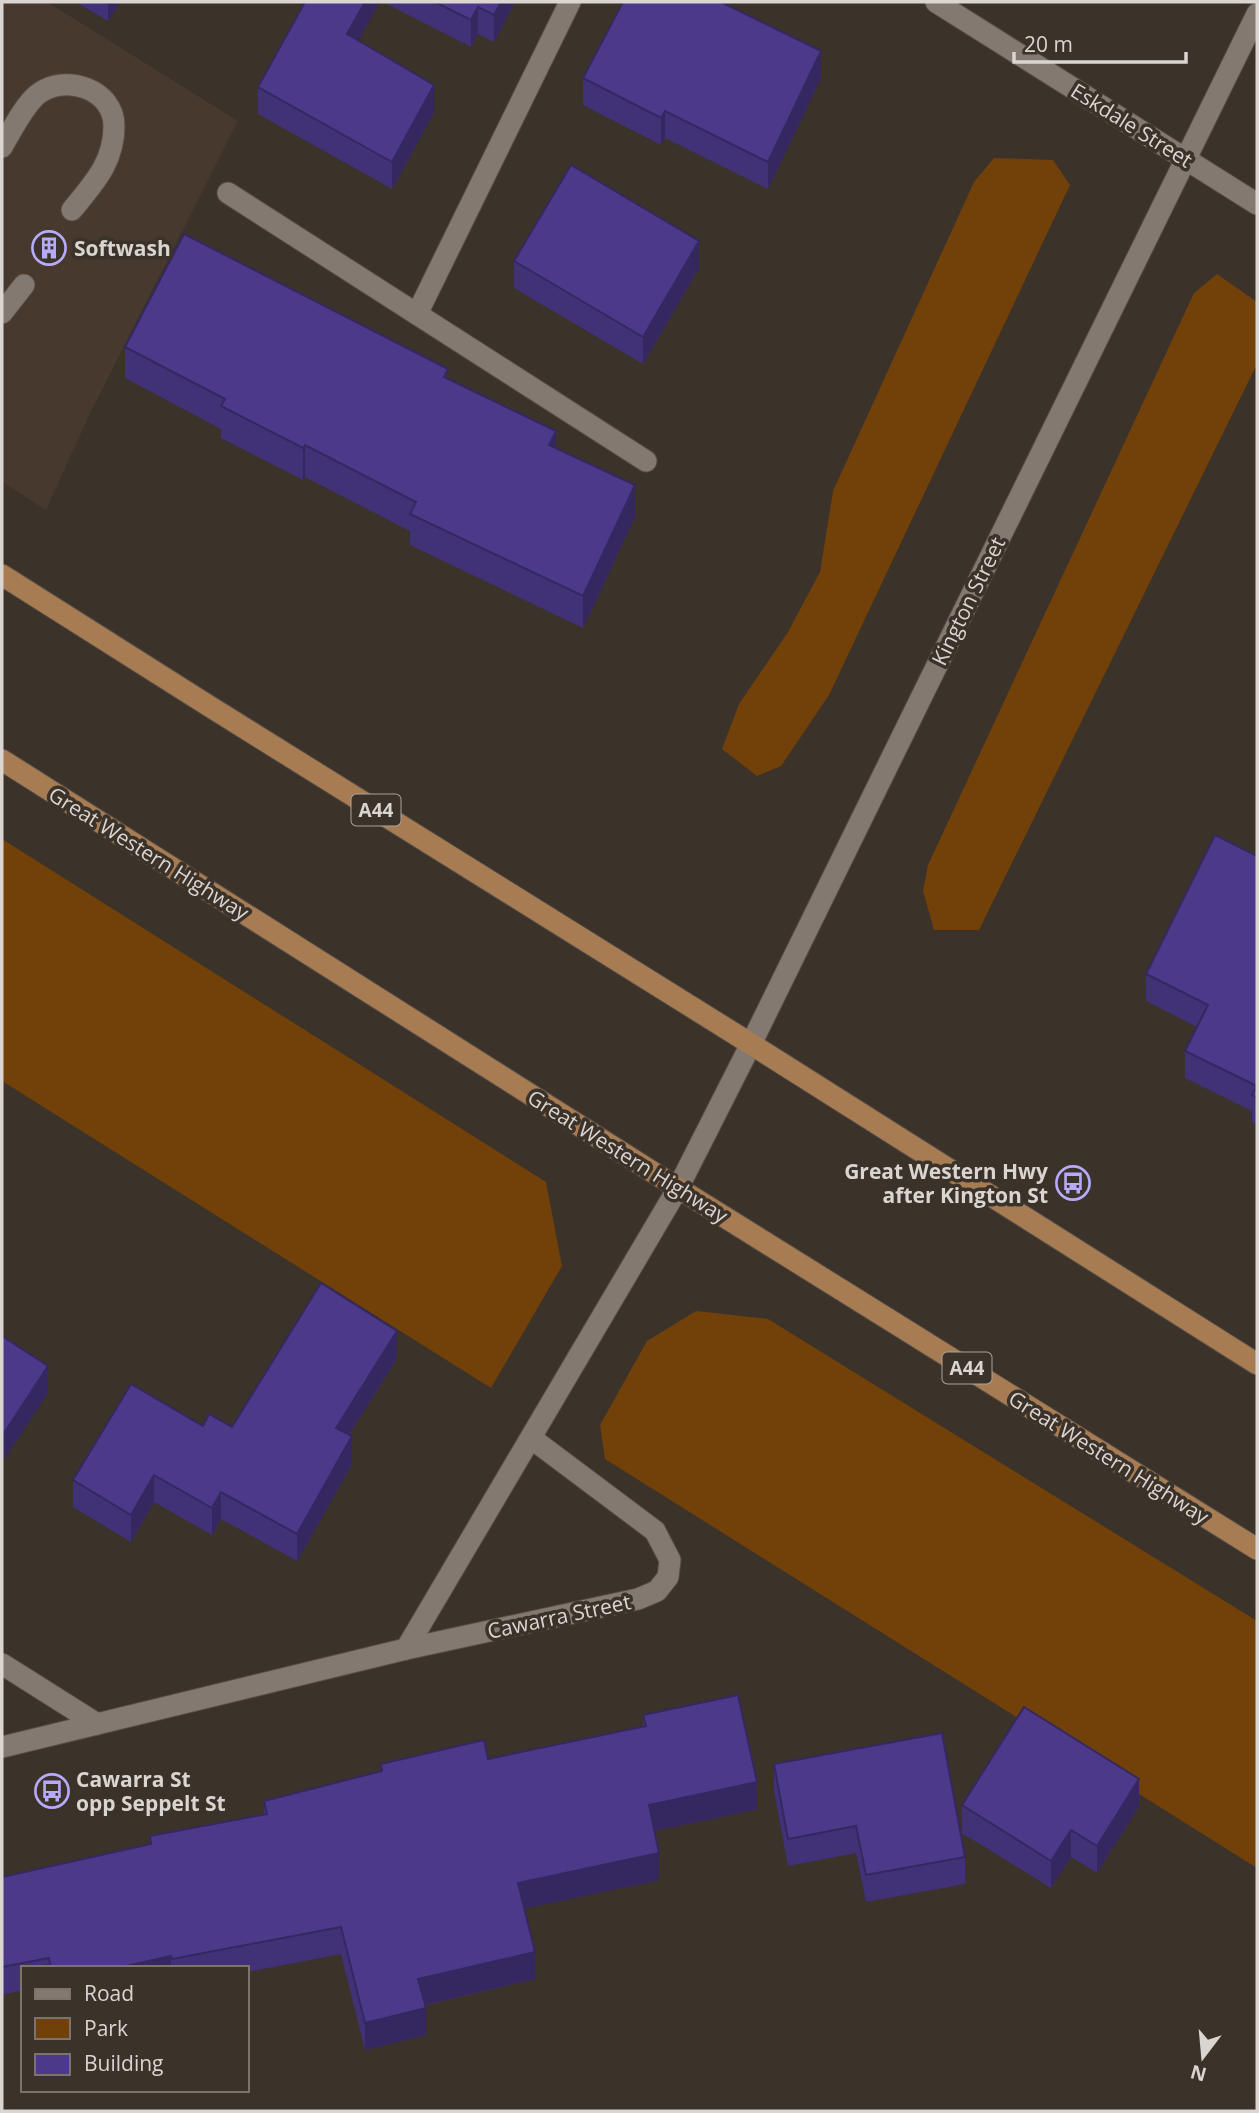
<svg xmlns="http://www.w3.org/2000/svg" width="1259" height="2113" font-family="'Open Sans',sans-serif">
<rect width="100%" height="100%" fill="#3b322a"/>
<path fill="#47392d" d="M 2,2 L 47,2 L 238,121 L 91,411 L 46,510 L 2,482 Z"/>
<g fill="#714109">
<path d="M 994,158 L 1053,160 L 1070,185 L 829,695 L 781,766 L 757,776 L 722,749 L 739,704 L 788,632 L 820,572 L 833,491 L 974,182 Z"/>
<path d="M 1217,274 L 1257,302 L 1257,364 L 979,930 L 934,930 L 923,891 L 928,865 L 1194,293 Z"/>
<path d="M 2,839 L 546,1182 L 562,1266 L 491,1388 L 2,1081 Z"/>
<path d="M 696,1311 L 768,1319 L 1257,1621 L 1257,1868 L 605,1459 L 600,1425 L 647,1341 Z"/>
</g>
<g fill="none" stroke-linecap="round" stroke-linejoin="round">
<g stroke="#564e47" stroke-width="23">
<g id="service">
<path d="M 2,147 C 11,132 24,105 38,94 C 65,73 114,89 114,126 C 114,163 93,184 72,210"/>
<path d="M 228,193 L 646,461"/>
<path d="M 2,313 L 24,285"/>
<path d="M 417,314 L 570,2"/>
</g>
</g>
<g stroke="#564e47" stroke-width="23">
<g id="minor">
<path d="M 936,2 L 1257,204"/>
<path d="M 406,1649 L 678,1188 L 751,1044 L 1257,14"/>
<path d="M 2,1664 L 97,1724"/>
<path d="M 2,1747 L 406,1649 L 638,1599 L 657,1591 L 668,1577 L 670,1560 L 655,1531 L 531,1438"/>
</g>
</g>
<g stroke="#564e47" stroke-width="23">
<g id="trunk">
<path d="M 2,575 L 209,706 L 751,1044 L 1257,1364"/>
<path d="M 2,760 L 678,1188 L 1257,1549"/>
</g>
</g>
<use href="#service" stroke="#837970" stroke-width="21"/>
<use href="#minor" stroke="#837970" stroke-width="21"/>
<use href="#trunk" stroke="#a87c52" stroke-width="21"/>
</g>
<g fill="#413177">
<path d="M 76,2 L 120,2 L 108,21 Z"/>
<path d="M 383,2 L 515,2 L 494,42 L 478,34 L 471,47 Z"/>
<path d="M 726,2 L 726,5 L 821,78 L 768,189 L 665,138 L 661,145 L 583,105 L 583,78 Z"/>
<path d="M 358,41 L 434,112 L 392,189 L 258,114 L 258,87 Z"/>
<path d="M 514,261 L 699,268 L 643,364 L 514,288 Z"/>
<path d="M 125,347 L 448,378 L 556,448 L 635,517 L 583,628 L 410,545 L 410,531 L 305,477 L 303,480 L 221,438 L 221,429 L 125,378 Z"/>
<path d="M 1257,856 L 1257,1125 L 1252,1122 L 1252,1111 L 1185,1078 L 1185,1051 L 1197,1027 L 1146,1001 L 1146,974 Z"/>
<path d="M 397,1358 L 349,1435 L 352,1464 L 297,1561 L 221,1519 L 212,1535 L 154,1502 L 131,1542 L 73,1507 L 73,1480 L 203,1426 L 232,1427 Z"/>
<path d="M 643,1715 L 757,1809 L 654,1831 L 659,1880 L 524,1908 L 535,1979 L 425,2005 L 426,2035 L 365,2050 L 341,1954 L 247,1972 L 247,1968 L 23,1968 L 23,1990 L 2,1995 L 2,1877 L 150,1844 L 150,1836 L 264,1814 L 264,1801 L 381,1772 L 381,1764 L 488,1759 L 643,1727 Z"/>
<path d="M 774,1764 L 965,1857 L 965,1884 L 866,1902 L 856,1853 L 788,1866 L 774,1791 Z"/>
<path d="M 962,1805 L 1139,1806 L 1097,1873 L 1071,1857 L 1051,1888 L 962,1833 Z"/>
</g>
<g fill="#352861">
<path d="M 108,2 L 120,2 L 108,21 Z"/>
<path d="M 365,2 L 380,2 L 347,61 L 347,34 Z"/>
<path d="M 501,2 L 515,2 L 494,42 L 494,15 Z"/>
<path d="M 478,7 L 478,34 L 471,47 L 471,20 Z"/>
<path d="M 821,51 L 821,78 L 768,189 L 768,162 Z"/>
<path d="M 434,85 L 434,112 L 392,189 L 392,162 Z"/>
<path d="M 665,111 L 665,138 L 661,145 L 661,118 Z"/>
<path d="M 699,241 L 699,268 L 643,364 L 643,337 Z"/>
<path d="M 556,431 L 556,462 L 549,445 Z"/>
<path d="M 305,445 L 305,477 L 303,480 L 303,448 Z"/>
<path d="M 635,485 L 635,517 L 583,628 L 583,596 Z"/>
<path d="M 397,1331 L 397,1358 L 336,1455 L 336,1428 Z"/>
<path d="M 48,1366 L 48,1393 L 2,1463 L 2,1436 Z"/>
<path d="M 352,1436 L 352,1464 L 297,1561 L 297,1534 Z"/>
<path d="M 154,1475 L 154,1502 L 131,1542 L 131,1515 Z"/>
<path d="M 221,1492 L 221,1519 L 212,1535 L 212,1508 Z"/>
<path d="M 1139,1779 L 1139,1806 L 1097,1873 L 1097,1846 Z"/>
<path d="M 757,1782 L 757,1809 L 649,1832 L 649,1805 Z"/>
<path d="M 1071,1830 L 1071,1857 L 1051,1888 L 1051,1861 Z"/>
<path d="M 659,1853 L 659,1880 L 518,1910 L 518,1883 Z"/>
<path d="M 535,1952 L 535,1979 L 418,2006 L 418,1979 Z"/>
<path d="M 171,1956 L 171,1968 L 117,1968 Z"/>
<path d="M 426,2008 L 426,2035 L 365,2050 L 365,2023 Z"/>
</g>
<g fill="#4c398a" stroke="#352861" stroke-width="2">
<path d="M 305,2 L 365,2 L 347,34 L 434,85 L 392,162 L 258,87 Z"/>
<path d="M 435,2 L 501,2 L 494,15 L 478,7 L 471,20 Z"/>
<path d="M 623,2 L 721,2 L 821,51 L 768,162 L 665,111 L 661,118 L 583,78 Z"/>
<path d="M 571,165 L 699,241 L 643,337 L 514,261 Z"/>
<path d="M 184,234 L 448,369 L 444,377 L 556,431 L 549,445 L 635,485 L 583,596 L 410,514 L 416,502 L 305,445 L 303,448 L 221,406 L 225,399 L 125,347 Z"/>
<path d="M 1215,835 L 1257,856 L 1257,1098 L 1252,1095 L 1257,1086 L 1185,1051 L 1208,1005 L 1146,974 Z"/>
<path d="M 321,1283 L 397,1331 L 336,1428 L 352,1436 L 297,1534 L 221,1492 L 212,1508 L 154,1475 L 131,1515 L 73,1480 L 131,1384 L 203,1426 L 209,1414 L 232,1427 Z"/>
<path d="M 2,1336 L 48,1366 L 2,1436 Z"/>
<path d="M 738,1695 L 757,1782 L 649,1805 L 659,1853 L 518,1883 L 535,1952 L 418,1979 L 426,2008 L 365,2023 L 341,1927 L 172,1959 L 171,1956 L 117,1968 L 51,1968 L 49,1958 L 2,1967 L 2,1877 L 151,1844 L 150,1836 L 267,1814 L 264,1801 L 382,1771 L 381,1764 L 484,1740 L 488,1759 L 646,1726 L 643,1715 Z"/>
<path d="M 1024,1707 L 1139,1779 L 1097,1846 L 1071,1830 L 1051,1861 L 962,1805 Z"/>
<path d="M 942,1733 L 965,1857 L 866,1875 L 856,1826 L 788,1839 L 774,1764 Z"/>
</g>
<defs>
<g id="building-ring" transform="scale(1.75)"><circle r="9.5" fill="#3b322a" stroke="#b6abf8" stroke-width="1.5"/><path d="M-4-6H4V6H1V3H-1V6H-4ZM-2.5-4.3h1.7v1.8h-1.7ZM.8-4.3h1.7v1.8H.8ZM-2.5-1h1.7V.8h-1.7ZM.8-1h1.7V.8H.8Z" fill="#b6abf8"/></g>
<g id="bus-ring" transform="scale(1.75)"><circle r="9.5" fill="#3b322a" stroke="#b6abf8" stroke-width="1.5"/><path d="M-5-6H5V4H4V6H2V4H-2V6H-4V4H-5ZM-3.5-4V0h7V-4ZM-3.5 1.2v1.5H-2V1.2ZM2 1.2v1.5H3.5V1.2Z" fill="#b6abf8"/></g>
</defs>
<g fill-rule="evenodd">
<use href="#building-ring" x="49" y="248"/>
<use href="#bus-ring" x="1073" y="1183"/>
<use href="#bus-ring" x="52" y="1791"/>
</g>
<g text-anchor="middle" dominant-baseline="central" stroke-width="7" stroke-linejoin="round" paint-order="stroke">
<g fill="#3b322a" stroke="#aaa49e" stroke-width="2">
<rect x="351.5" y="794.5" width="49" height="31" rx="5"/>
<rect x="942.5" y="1352.5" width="49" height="31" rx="5"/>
</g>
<g font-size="19" font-weight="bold" fill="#dad5d0">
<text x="376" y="810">A44</text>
<text x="967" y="1368">A44</text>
</g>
<g font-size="21" fill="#dad5d0" stroke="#3b322a">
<text transform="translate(1132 125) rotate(32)">Eskdale Street</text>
<text transform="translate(968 601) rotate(-64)">Kington Street</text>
<text transform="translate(149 853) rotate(32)">Great Western Highway</text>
<text transform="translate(628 1156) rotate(32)">Great Western Highway</text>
<text transform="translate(1109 1457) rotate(32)">Great Western Highway</text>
<text transform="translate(559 1616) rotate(-12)">Cawarra Street</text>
</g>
<g font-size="21" font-weight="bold" fill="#dad5d0" stroke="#3b322a" text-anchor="start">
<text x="74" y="248">Softwash</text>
<text x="1048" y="1171" text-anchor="end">Great Western Hwy<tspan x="1048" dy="24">after Kington St</tspan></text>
<text x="76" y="1779">Cawarra St<tspan x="76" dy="24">opp Seppelt St</tspan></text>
</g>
</g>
<rect width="1259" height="2113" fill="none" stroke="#dad5d0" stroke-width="7"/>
<rect x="21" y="1966" width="228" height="126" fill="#3b322a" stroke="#7b736c" stroke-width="2"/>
<rect x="35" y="1989" width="35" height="10" fill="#837970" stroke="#7b736c" stroke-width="2"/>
<text x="84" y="2001" font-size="21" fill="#dad5d0">Road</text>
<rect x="35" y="2018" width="35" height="21" fill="#714109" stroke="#7b736c" stroke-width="2"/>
<text x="84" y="2036" font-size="21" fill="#dad5d0">Park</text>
<rect x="35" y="2054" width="35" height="21" fill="#4c398a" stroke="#7b736c" stroke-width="2"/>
<text x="84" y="2071" font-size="21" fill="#dad5d0">Building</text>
<g transform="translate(1203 2057) rotate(196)" stroke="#3b322a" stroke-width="5" paint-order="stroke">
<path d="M0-5L12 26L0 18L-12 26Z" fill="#dad5d0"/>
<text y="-10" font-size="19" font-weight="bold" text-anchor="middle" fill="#dad5d0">N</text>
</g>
<path d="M1014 52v10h172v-10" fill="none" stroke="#dad5d0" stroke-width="3.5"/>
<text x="1024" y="52" font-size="21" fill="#dad5d0" stroke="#3b322a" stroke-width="5" paint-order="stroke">20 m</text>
</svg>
